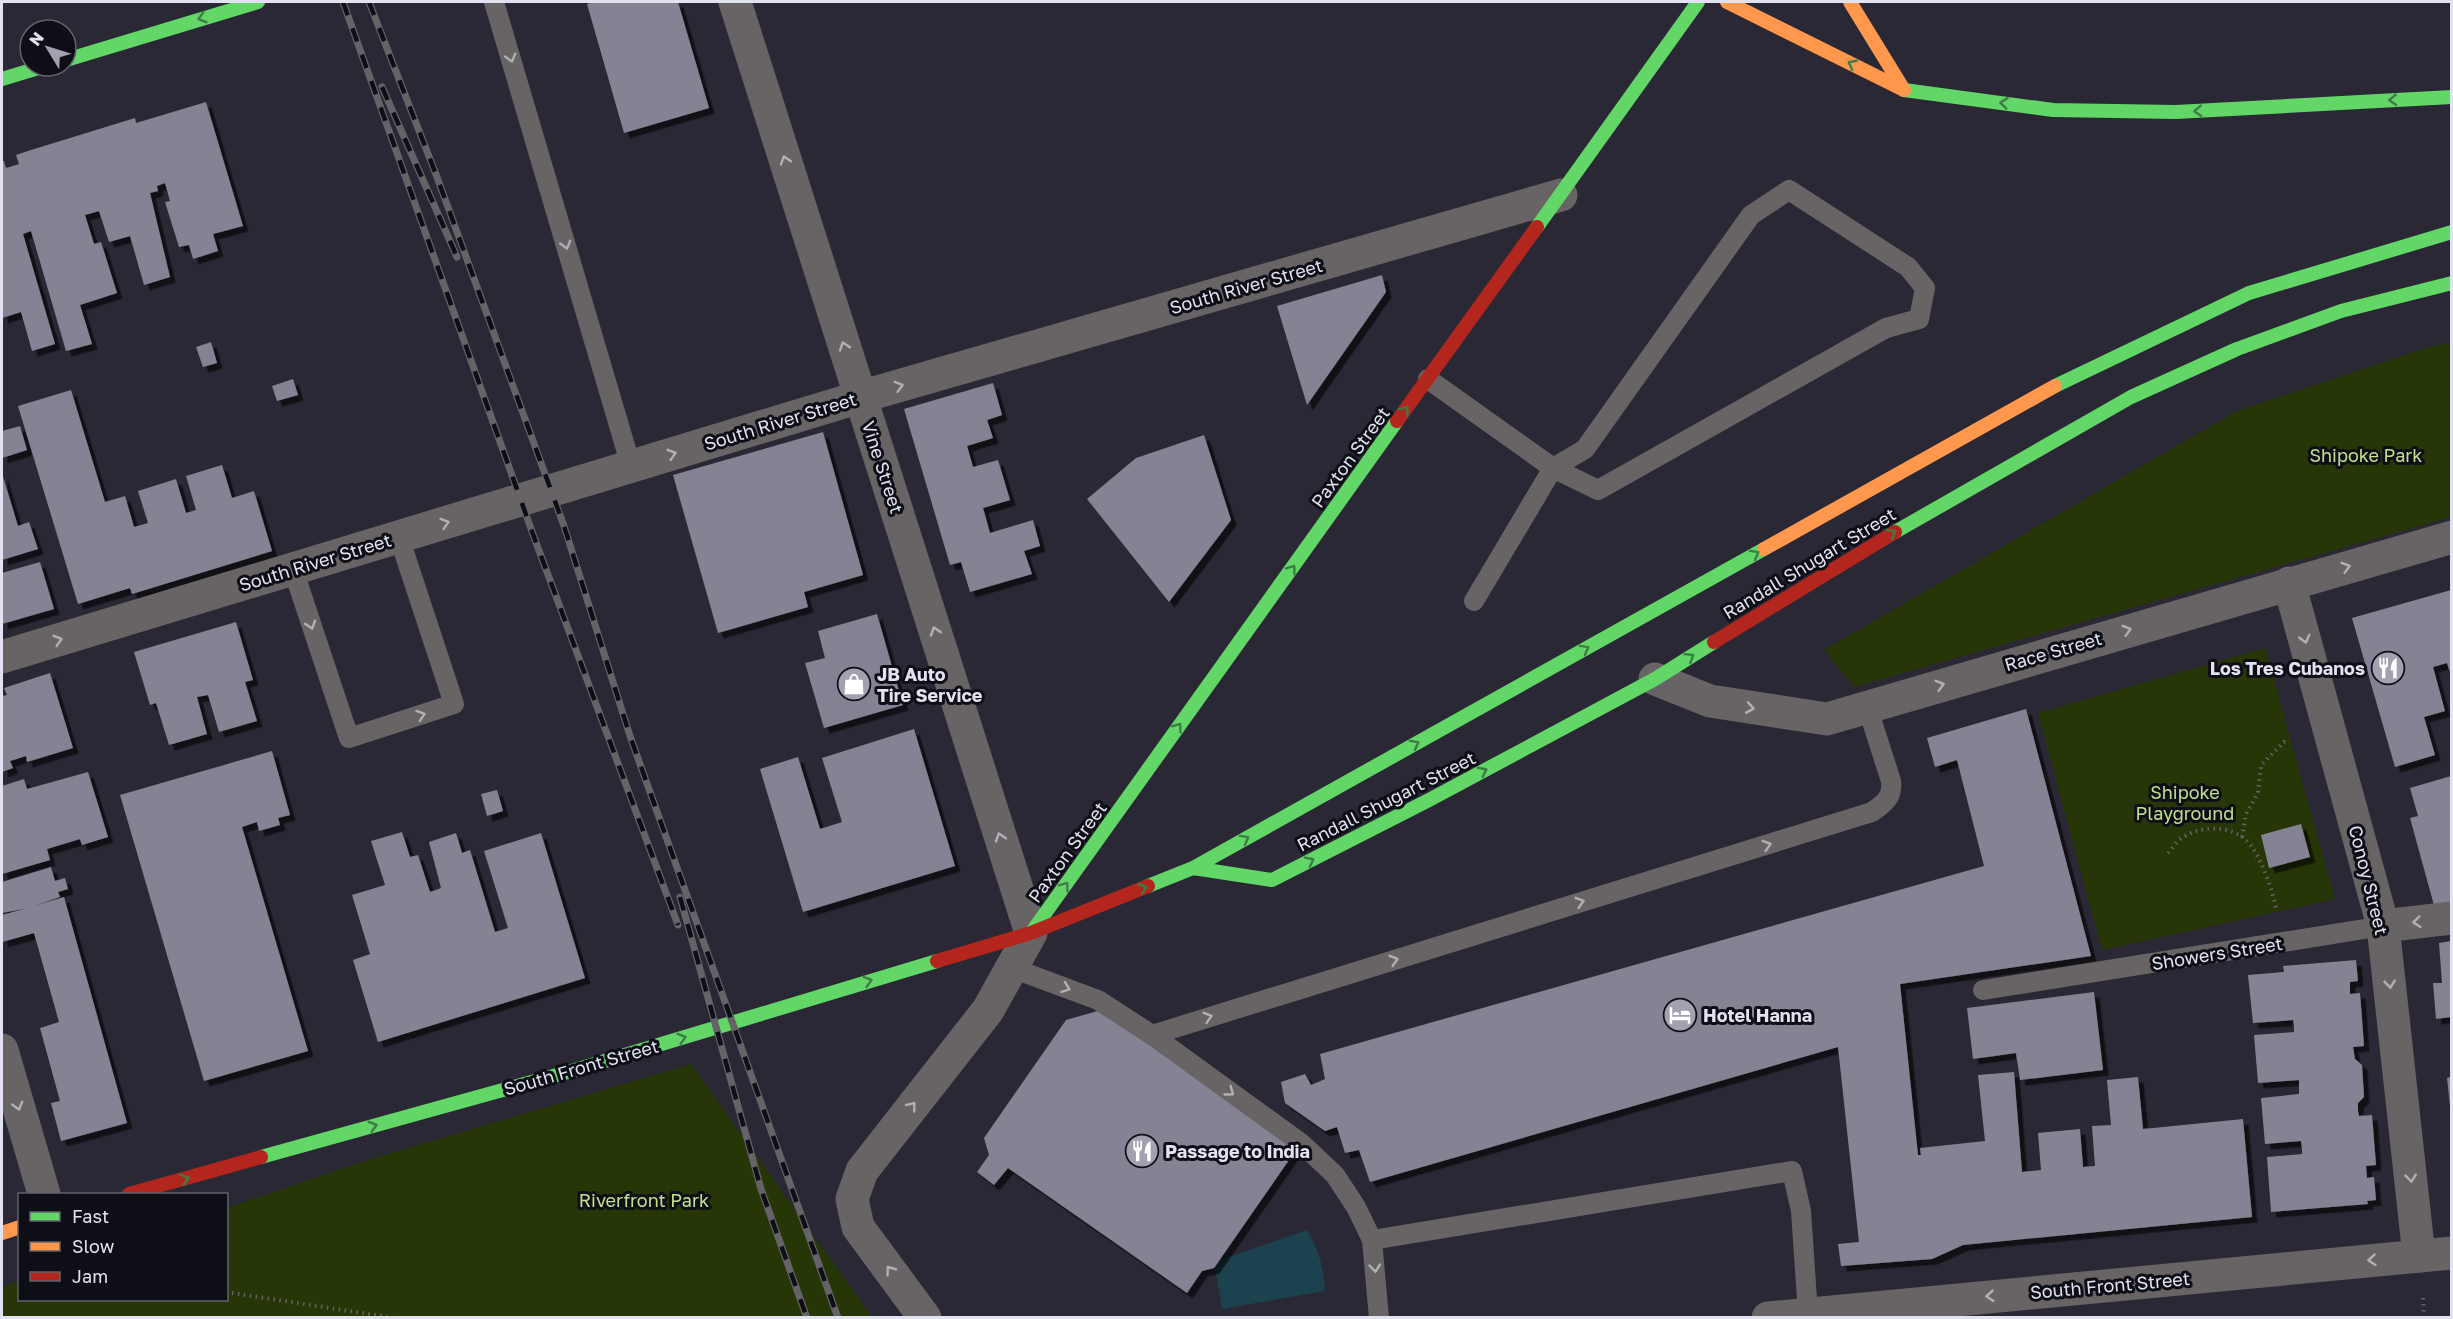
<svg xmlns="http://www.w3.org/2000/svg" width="2453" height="1319" font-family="'Golos Text',sans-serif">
<defs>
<filter id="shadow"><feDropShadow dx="5.5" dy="5.5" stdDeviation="0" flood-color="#0009"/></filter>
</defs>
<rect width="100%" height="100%" fill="#292834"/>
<g fill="#273607">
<path d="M 2451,342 L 2451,517 L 1854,687 L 1824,650 L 2237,411 L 2429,347 Z"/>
<path d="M 2265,648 L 2335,899 L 2102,950 L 2038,713 Z"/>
<path d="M 691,1064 L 872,1317 L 2,1317 L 2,1287 L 19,1281 L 20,1300 L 226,1300 L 227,1208 L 358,1163 Z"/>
</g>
<path fill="#1b424e" d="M 1307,1230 C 1319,1251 1324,1268 1325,1291 L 1222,1309 L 1214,1262 Z"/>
<g fill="#848394" filter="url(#shadow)">
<path d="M 594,2 L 678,2 L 709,108 L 624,133 L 587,4 Z"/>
<path d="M 206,102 L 243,226 L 213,234 L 218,251 L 193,259 L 189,245 L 179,247 L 165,202 L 170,201 L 165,183 L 157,186 L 158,191 L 150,193 L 170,277 L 144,285 L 130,236 L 109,242 L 99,211 L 85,215 L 94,244 L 101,242 L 117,293 L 80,305 L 92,344 L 66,351 L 31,231 L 23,234 L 55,344 L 32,351 L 21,312 L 2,318 L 2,161 L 4,161 L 6,168 L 19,164 L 16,155 L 31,150 L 135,118 L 136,123 Z"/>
<path d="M 1382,275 L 1386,292 L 1307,405 L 1277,306 Z"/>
<path d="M 211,342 L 217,363 L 203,367 L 196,347 Z"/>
<path d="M 293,379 L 298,395 L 277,401 L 272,386 Z"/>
<path d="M 993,383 L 1002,415 L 987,420 L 993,438 L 967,446 L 973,467 L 998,460 L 1010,500 L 983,508 L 990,533 L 1033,520 L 1040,546 L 1024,551 L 1032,574 L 970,592 L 961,562 L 950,565 L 904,409 Z"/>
<path d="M 71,390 L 105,502 L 125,496 L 134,527 L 148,523 L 138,491 L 176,479 L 186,513 L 196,510 L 186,476 L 222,465 L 232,498 L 254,491 L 272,551 L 132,594 L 130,588 L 78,604 L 18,406 Z"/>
<path d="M 20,426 L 27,450 L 2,458 L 2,431 Z"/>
<path d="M 823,432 L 863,575 L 804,592 L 808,607 L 718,633 L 673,475 Z"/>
<path d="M 1204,435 L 1231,520 L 1169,602 L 1087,499 L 1136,458 Z"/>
<path d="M 2,473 L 18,526 L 29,522 L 38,549 L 2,560 Z"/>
<path d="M 40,562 L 54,609 L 2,624 L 2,573 Z"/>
<path d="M 2451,590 L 2451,675 L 2447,663 L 2433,667 L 2445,711 L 2424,717 L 2435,755 L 2395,767 L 2352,618 Z"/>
<path d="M 877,614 L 903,705 L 824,728 L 805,663 L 825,658 L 818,631 Z"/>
<path d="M 236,622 L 253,680 L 245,682 L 257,721 L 219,732 L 208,695 L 197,697 L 207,734 L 169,745 L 156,703 L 150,705 L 134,652 Z"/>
<path d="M 50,673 L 73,748 L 27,762 L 26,756 L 10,761 L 13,768 L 2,772 L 2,696 L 7,695 L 4,688 Z"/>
<path d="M 2026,709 L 2091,956 L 1900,984 L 1918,1155 L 1921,1155 L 1920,1148 L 1985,1141 L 1978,1075 L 2014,1072 L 2022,1172 L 2041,1170 L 2038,1133 L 2080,1129 L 2083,1167 L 2095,1166 L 2092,1126 L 2111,1125 L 2107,1080 L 2138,1077 L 2143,1129 L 2243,1119 L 2252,1217 L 1963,1245 L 1932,1259 L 1841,1266 L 1838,1244 L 1859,1242 L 1838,1047 L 1370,1182 L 1359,1150 L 1345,1153 L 1337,1127 L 1325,1131 L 1285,1103 L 1281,1082 L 1305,1074 L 1311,1085 L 1325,1079 L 1320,1054 L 1984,866 L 1957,760 L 1935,767 L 1927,738 Z"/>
<path d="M 914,729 L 955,866 L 803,912 L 760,769 L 798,757 L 820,829 L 842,822 L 822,758 Z"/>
<path d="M 272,751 L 290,815 L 278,818 L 280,825 L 259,831 L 257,822 L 242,827 L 308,1051 L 204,1081 L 120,795 Z"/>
<path d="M 88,772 L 108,837 L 82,845 L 80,839 L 47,849 L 50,860 L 2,874 L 2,786 L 24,779 L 27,789 Z"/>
<path d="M 2451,776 L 2451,904 L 2435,909 L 2410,818 L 2418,816 L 2410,788 Z"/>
<path d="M 497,790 L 503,811 L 487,816 L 481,794 Z"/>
<path d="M 2301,824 L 2310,857 L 2269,868 L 2261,835 Z"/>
<path d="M 402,832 L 410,857 L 418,855 L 430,892 L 441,888 L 429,842 L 456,833 L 462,853 L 470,850 L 495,932 L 508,928 L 484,851 L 541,833 L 585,978 L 378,1042 L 353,960 L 370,954 L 352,895 L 385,885 L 371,841 Z"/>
<path d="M 51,867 L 55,881 L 65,878 L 68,889 L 58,892 L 60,897 L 34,906 L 64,897 L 127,1123 L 61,1141 L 51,1103 L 60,1101 L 40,1028 L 59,1022 L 34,933 L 2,942 L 2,915 L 24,909 L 2,913 L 2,882 Z"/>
<path d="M 2451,941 L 2451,1017 L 2436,1019 L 2433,983 L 2442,983 L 2439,943 Z"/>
<path d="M 2356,960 L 2358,981 L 2350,982 L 2350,994 L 2360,993 L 2364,1046 L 2353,1047 L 2355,1059 L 2362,1065 L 2364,1097 L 2358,1103 L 2358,1111 L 2359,1116 L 2372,1115 L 2376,1165 L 2366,1166 L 2367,1178 L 2374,1177 L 2376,1200 L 2367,1201 L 2368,1204 L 2271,1212 L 2267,1157 L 2302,1154 L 2302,1149 L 2301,1141 L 2265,1144 L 2261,1098 L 2299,1094 L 2299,1080 L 2258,1083 L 2254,1035 L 2294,1032 L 2294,1026 L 2293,1020 L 2253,1023 L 2248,975 L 2284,972 L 2283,966 Z"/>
<path d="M 2094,992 L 2103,1070 L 2020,1080 L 2016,1053 L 1973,1059 L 1967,1008 Z"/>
<path d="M 1108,1008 L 1298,1147 L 1214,1268 L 1202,1271 L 1187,1293 L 1008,1168 L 994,1185 L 977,1172 L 989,1155 L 984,1138 L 1066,1020 Z"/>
<path d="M 2451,1077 L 2451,1106 L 2450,1106 L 2447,1078 Z"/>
</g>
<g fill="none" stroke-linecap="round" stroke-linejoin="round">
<g stroke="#646367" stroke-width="4" stroke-dasharray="1.5 4.5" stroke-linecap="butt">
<path d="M 2242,837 L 2246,814 L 2258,793 L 2261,765 L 2284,742 L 2290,741"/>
<path d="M 2168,853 C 2173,848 2178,839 2185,836 C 2203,825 2231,826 2246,840 C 2260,853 2273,891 2276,909"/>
<path d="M 226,1292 L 395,1318"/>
<path d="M 2423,1298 L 2424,1318"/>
</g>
<g stroke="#686465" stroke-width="20">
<path d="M 494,2 L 631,466"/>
<path d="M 1428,379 L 1553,468 L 1585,449 L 1751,215 L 1789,190 L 1908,267 L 1925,288 L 1919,319 L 1886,328 L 1598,490 L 1553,468 L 1474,601"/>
<path d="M 293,569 L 349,738 L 454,704 L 399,537"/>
<path d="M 1012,968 L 1098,1000 L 1152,1035 L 1301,1143 L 1335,1175 L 1356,1207 L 1372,1240 L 1379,1318"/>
<path d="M 1983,990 L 2383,926"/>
<path d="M 1152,1035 L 1872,812 C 1885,803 1893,797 1891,781 L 1867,706"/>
<path d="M 1372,1240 L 1792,1171 L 1801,1211 L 1808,1314"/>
</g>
<g stroke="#686465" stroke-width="33">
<path d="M 735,2 L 1031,933 L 988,1010 L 862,1171 L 852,1199 L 858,1227 L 925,1318"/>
<path d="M 2289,583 L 2383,926 L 2419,1256"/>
<path d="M 2,657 L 860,397 L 1561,195"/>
<path d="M 1655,679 L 1710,701 L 1827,719 L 2452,537"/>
<path d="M 2383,926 L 2452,918"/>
<path d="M 2,1050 L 44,1194"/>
<path d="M 1768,1318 L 2452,1253"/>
</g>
<g stroke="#63d668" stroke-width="14">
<path d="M 66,60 L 258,2"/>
<path d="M 2,79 L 45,66"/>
<path d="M 1904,90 L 2053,110 L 2176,112 L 2452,97"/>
<path d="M 1537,227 L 1698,2"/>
<path d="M 2055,386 L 2249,293 L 2452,232"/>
<path d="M 1895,532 L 2131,397 L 2237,349 L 2341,311 L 2452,283"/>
<path d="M 1193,868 L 1764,549"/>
<path d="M 1148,886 L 1193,868 L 1272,880 L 1429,800 L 1655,679 L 1714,642"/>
<path d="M 1031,933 L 1397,421"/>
<path d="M 261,1157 L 575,1070 L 937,961"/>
</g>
<g stroke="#ff974d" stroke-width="14">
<path d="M 1727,2 L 1904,90"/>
<path d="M 1850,2 L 1904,90"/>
<path d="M 1764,549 L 2055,386"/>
<path d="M 2,1233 L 20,1227"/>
</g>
<g stroke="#b3261e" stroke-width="14">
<path d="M 1397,421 L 1537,227"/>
<path d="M 1714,642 L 1895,532"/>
<path d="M 937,961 L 1031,933 L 1148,886"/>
<path d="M 129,1194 L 261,1157"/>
</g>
<g stroke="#656367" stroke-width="7">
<g id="rail">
<path d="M 343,2 L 534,537 L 678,925"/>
<path d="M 369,2 L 437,177 L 564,526 L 630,736 L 838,1318"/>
<path d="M 382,87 L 457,257"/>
<path d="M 680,897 L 761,1189 L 807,1318"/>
</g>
</g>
<use href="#rail" stroke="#0e0e17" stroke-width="4.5" stroke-dasharray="14" stroke-linecap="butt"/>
</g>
<defs><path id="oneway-chevron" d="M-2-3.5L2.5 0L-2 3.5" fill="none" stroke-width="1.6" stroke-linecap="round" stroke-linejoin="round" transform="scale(1.5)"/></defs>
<g stroke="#3d7c44">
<use href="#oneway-chevron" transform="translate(202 18) rotate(163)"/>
<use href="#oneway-chevron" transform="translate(1852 64) rotate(-153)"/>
<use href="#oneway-chevron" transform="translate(2393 100) rotate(177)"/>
<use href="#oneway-chevron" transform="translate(2004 103) rotate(-173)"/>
<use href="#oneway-chevron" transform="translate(2198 111) rotate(177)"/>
<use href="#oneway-chevron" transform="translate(1405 410) rotate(-54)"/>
<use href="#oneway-chevron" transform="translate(1892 533) rotate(-30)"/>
<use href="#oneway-chevron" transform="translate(1755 554) rotate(-29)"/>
<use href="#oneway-chevron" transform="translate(1292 569) rotate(-54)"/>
<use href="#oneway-chevron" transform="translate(1585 649) rotate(-29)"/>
<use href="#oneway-chevron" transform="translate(1690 657) rotate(-32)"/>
<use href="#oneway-chevron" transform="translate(1178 727) rotate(-54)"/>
<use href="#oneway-chevron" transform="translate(1415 744) rotate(-29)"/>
<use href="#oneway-chevron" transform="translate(1483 771) rotate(-28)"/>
<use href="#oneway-chevron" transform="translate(1245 839) rotate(-29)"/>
<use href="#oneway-chevron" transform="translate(1310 861) rotate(-27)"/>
<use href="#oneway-chevron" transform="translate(1065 886) rotate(-54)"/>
<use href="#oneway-chevron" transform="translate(1143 888) rotate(-22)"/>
<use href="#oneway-chevron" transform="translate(868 981) rotate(-17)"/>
<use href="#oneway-chevron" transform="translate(682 1038) rotate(-17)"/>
<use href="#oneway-chevron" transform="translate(373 1126) rotate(-16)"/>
<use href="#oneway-chevron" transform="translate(185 1179) rotate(-16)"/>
</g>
<g stroke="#b1b0b9">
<use href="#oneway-chevron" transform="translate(511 58) rotate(74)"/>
<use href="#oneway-chevron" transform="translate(785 160) rotate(-108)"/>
<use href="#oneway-chevron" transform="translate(566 245) rotate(74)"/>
<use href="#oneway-chevron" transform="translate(844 346) rotate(-108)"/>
<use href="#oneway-chevron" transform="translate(899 386) rotate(-16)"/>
<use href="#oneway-chevron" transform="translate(672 454) rotate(-17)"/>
<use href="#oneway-chevron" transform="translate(445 523) rotate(-17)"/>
<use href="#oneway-chevron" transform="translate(2346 567) rotate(-16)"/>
<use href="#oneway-chevron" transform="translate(311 625) rotate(72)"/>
<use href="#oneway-chevron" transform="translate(2127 630) rotate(-16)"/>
<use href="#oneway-chevron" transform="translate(935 631) rotate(-108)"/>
<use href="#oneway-chevron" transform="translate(2305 639) rotate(75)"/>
<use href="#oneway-chevron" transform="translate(58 640) rotate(-17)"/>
<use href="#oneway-chevron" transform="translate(1940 685) rotate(-16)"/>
<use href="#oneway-chevron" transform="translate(1750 708) rotate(10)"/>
<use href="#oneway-chevron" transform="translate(421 715) rotate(-18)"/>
<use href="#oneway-chevron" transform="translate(1000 837) rotate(-108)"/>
<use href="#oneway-chevron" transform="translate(1767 845) rotate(-17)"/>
<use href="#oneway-chevron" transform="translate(1580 902) rotate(-17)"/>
<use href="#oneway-chevron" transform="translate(2417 922) rotate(174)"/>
<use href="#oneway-chevron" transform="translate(1394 960) rotate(-17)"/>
<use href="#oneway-chevron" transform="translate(2390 984) rotate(84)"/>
<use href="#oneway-chevron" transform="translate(1066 988) rotate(20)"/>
<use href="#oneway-chevron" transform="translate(1208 1017) rotate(-17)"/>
<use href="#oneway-chevron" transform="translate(1230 1092) rotate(36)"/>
<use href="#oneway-chevron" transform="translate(18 1106) rotate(74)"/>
<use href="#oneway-chevron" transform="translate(912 1106) rotate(-51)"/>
<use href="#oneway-chevron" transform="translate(2411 1178) rotate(84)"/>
<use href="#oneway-chevron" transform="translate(2372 1260) rotate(175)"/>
<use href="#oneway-chevron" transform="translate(1375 1268) rotate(85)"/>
<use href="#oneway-chevron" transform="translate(890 1270) rotate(-127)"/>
<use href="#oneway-chevron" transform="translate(1990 1296) rotate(175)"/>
</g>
<defs>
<g id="restaurant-disc" transform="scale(1.725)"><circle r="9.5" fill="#a1a1af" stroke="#0e0e17"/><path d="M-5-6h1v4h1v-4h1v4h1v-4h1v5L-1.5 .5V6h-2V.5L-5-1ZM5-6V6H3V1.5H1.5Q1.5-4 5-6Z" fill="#fff"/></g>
<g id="shop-disc" transform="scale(1.725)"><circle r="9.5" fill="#a1a1af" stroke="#0e0e17"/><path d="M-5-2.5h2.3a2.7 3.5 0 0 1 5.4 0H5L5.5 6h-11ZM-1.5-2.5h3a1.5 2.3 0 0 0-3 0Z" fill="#fff"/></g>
<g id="hotel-disc" transform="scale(1.725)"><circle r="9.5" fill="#a1a1af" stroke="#0e0e17"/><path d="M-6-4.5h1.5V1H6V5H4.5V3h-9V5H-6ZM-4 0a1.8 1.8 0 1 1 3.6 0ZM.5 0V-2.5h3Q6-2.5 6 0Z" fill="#fff"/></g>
</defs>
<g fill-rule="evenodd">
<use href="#restaurant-disc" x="2388" y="668"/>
<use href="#shop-disc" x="854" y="684"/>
<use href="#hotel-disc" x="1680" y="1015"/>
<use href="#restaurant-disc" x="1142" y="1151"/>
</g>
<g text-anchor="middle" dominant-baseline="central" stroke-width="6" stroke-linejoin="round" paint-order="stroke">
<g font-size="18" fill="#e2e2f1" stroke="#0e0e17">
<text transform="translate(1246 286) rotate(-16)">South River Street</text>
<text transform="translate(780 421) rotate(-17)">South River Street</text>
<text transform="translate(1350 457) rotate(-54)">Paxton Street</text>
<text transform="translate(883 467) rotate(72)">Vine Street</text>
<text transform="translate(315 562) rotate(-17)">South River Street</text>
<text transform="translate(1809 563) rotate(-31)">Randall Shugart Street</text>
<text transform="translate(2053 651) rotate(-16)">Race Street</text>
<text transform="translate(1386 801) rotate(-27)">Randall Shugart Street</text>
<text transform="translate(1067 852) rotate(-54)">Paxton Street</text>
<text transform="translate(2369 880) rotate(76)">Conoy Street</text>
<text transform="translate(2217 953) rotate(-9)">Showers Street</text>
<text transform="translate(581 1067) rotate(-16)">South Front Street</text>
<text transform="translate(2110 1285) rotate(-5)">South Front Street</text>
</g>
<g font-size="18" fill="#c1e18c" stroke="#0e0e17">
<text x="2366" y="455">Shipoke Park</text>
<text x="2185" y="792">Shipoke<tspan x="2185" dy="21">Playground</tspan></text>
<text x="644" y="1200">Riverfront Park</text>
</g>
<g font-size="18" font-weight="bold" fill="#e2e2f1" stroke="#0e0e17" text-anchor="start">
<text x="2365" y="668" text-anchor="end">Los Tres Cubanos</text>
<text x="877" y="674">JB Auto<tspan x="877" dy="21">Tire Service</tspan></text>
<text x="1703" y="1015">Hotel Hanna</text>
<text x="1165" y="1151">Passage to India</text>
</g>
</g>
<rect width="2453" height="1319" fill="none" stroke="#e2e2f1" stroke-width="6"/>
<rect x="18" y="1193" width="210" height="108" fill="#0e0e17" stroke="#63636e" stroke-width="1.5"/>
<rect x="30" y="1212" width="30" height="9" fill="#63d668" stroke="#63636e" stroke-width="1.5"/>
<text x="72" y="1223" font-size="18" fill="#e2e2f1">Fast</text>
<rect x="30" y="1242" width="30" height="9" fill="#ff974d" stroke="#63636e" stroke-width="1.5"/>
<text x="72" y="1253" font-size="18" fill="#e2e2f1">Slow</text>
<rect x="30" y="1272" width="30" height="9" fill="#b3261e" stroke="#63636e" stroke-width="1.5"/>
<text x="72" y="1283" font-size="18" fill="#e2e2f1">Jam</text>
<g transform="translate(48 48) rotate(308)"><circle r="28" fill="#0e0e17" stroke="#63636e" stroke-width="1.5"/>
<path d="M0-4.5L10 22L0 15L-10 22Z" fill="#a1a1af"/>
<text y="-9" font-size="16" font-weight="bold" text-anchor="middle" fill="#e2e2f1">N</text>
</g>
</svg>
